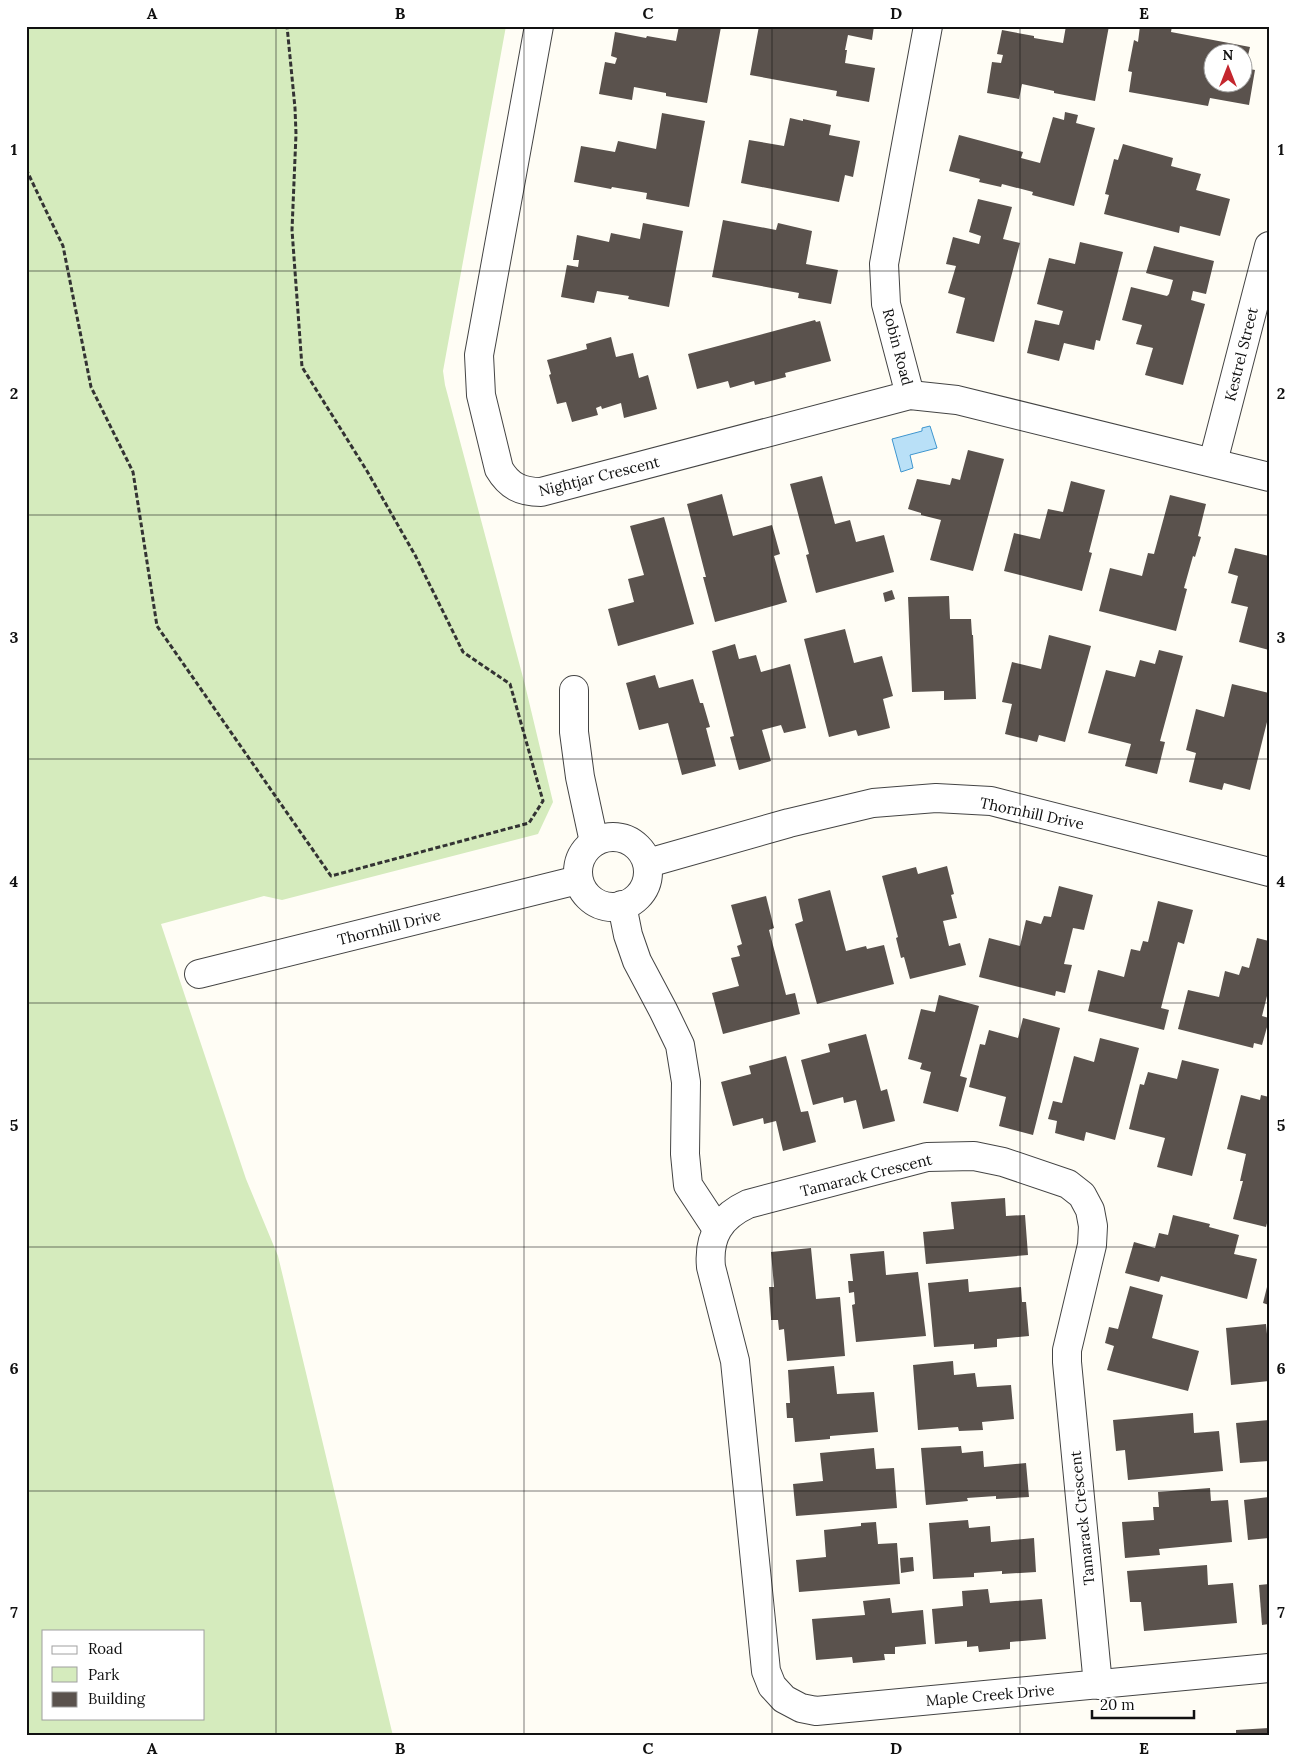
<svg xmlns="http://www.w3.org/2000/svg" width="1295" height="1762" font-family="Lora,serif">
<rect width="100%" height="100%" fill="#fffdf5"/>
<path fill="#d5ebbd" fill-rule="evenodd" d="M 26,26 L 506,26 L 443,371 L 445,385 L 525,685 L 553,802 L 538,834 L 282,900 L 264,896 L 161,924 L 246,1179 L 278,1256 L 393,1736 L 26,1736 ZM 44,1631 L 204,1631 L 204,1718 L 44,1718 Z"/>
<path fill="#b9e0f7" stroke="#3f96cf" d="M 930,426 L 937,448 L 910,455 L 913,468 L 901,472 L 892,439 L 922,431 L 922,428 Z"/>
<g fill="#5a524d" fill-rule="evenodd">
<path d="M 679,26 L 721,27 L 707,103 L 666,96 L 666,93 L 634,87 L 632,100 L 599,94 L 605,62 L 615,64 L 617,58 L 611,56 L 615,32 L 646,38 L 647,36 L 676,41 Z"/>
<path d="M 759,26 L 806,26 L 815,28 L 815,26 L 874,26 L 872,40 L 848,35 L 845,50 L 847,50 L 845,63 L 875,68 L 869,102 L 836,96 L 837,91 L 750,75 Z"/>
<path d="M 1066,26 L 1109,26 L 1095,101 L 1054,93 L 1054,91 L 1022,84 L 1019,99 L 987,93 L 992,62 L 1001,63 L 1003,55 L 997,54 L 1002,30 L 1034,36 L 1034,38 L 1063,43 Z"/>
<path d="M 1140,26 L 1172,26 L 1171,32 L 1250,47 L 1245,68 L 1255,70 L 1249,105 L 1210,98 L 1208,106 L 1129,92 L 1132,72 L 1128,71 L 1134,40 L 1138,42 ZM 1212,52 L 1242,52 L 1242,82 L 1212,82 Z"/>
<path d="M 1065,112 L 1078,115 L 1076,123 L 1095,128 L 1074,206 L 1032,195 L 1033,192 L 1002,184 L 1001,187 L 979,182 L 980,179 L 949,171 L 959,135 L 1023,152 L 1021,158 L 1040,163 L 1053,117 L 1064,120 Z"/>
<path d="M 662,113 L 705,121 L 689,207 L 646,199 L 647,193 L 612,187 L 611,189 L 574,182 L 581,146 L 615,152 L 618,141 L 656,149 Z"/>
<path d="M 790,118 L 803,121 L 803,119 L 831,125 L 829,135 L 860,141 L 853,177 L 845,175 L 839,202 L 741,183 L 749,140 L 784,146 Z"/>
<path d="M 1123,144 L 1173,158 L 1171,166 L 1201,174 L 1196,190 L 1230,199 L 1220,236 L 1180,226 L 1179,233 L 1104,214 L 1109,195 L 1105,194 L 1114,159 L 1118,160 Z"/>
<path d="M 978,199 L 1012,207 L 1003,239 L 1020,243 L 994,342 L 956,333 L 965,298 L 948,293 L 956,266 L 946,264 L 953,237 L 979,244 L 981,236 L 969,232 Z"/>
<path d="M 723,220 L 776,230 L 778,223 L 812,231 L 806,264 L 838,270 L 831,304 L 798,298 L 799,293 L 712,277 Z"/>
<path d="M 643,223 L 683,231 L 669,307 L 628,299 L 629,296 L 597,291 L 594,303 L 561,297 L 567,265 L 578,267 L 579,260 L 573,260 L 577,235 L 609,242 L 611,233 L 640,239 Z"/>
<path d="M 1080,242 L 1123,252 L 1100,341 L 1096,340 L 1094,350 L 1064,343 L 1059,361 L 1027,353 L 1035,320 L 1059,325 L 1063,311 L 1037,304 L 1049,258 L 1075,264 Z"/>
<path d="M 1154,246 L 1214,261 L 1206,294 L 1193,291 L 1191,300 L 1205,304 L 1183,385 L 1145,375 L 1153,348 L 1136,344 L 1142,325 L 1122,320 L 1131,287 L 1167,296 L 1169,294 L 1173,280 L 1146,273 Z"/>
<path d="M 815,320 L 816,322 L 820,321 L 831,361 L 785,373 L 786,377 L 755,385 L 754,381 L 730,388 L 728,381 L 697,389 L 688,354 Z"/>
<path d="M 611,337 L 616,357 L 633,353 L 639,378 L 648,375 L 657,409 L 624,418 L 621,403 L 602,409 L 601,406 L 596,408 L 598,415 L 572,422 L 566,402 L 557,404 L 549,375 L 551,374 L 547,360 L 587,349 L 586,344 Z"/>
<path d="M 968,450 L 1004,459 L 973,571 L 930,560 L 941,520 L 921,515 L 921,513 L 908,509 L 917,479 L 950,485 L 952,478 L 960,480 Z"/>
<path d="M 822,476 L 835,524 L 850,520 L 856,542 L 884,535 L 894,572 L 816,593 L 806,555 L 809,554 L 790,484 Z"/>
<path d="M 1071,481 L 1105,490 L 1089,552 L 1092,553 L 1082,591 L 1004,571 L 1014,533 L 1040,539 L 1048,509 L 1063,512 Z"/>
<path d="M 722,494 L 733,536 L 772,525 L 780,554 L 774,556 L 787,602 L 715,622 L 703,577 L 706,577 L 687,504 Z"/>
<path d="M 1170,495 L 1206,504 L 1198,536 L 1201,537 L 1195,557 L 1193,556 L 1184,588 L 1187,589 L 1176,631 L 1099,611 L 1110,568 L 1142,576 L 1148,553 L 1154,554 Z"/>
<path d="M 664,517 L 694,624 L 618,646 L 608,609 L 634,602 L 628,579 L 644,575 L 630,526 Z"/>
<path d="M 1235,548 L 1269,556 L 1269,650 L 1239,642 L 1248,607 L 1231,603 L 1238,576 L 1228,573 Z"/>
<path d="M 892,590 L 895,599 L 885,602 L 883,593 Z"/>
<path d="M 949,596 L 950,619 L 971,619 L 972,635 L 973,635 L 976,699 L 944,700 L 944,691 L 912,692 L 908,597 Z"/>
<path d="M 845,629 L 854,663 L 882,656 L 893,696 L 883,699 L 890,728 L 858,736 L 856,730 L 829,737 L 804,639 Z"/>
<path d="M 1049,635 L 1091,646 L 1065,742 L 1039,735 L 1037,742 L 1005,734 L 1012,704 L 1002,702 L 1012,662 L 1041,669 Z"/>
<path d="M 735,644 L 739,659 L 756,655 L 761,672 L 790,664 L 806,728 L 784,733 L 781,725 L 762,730 L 771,761 L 739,770 L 730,737 L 734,736 L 712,651 Z"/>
<path d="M 1159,650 L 1183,656 L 1160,741 L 1165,742 L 1157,774 L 1125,766 L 1131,744 L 1088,733 L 1106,670 L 1135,677 L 1140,660 L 1155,664 Z"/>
<path d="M 655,675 L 659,688 L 693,679 L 700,703 L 703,703 L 710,727 L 706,728 L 716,766 L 682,775 L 668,723 L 639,730 L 626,683 Z"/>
<path d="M 1232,684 L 1269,693 L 1269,714 L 1250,790 L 1224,783 L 1222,790 L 1189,782 L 1196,753 L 1186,750 L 1196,709 L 1224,717 Z"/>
<path d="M 947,866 L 954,894 L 951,895 L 957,918 L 943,921 L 949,946 L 960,943 L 966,965 L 910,979 L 904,957 L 901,958 L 896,938 L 898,937 L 882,876 L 916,867 L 918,874 Z"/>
<path d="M 1059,886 L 1093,895 L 1084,930 L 1073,928 L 1064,964 L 1072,965 L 1065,993 L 1056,991 L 1055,996 L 979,977 L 989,938 L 1020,946 L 1026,920 L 1041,924 L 1044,916 L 1051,917 Z"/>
<path d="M 830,890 L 846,951 L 866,946 L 867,949 L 884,945 L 894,984 L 817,1004 L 795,924 L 803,921 L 798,899 Z"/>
<path d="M 766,896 L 774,928 L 769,930 L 786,995 L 795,993 L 800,1014 L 723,1034 L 712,993 L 739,986 L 731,958 L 740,956 L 737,946 L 742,944 L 731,905 Z"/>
<path d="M 1158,901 L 1193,910 L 1184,944 L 1178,942 L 1161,1008 L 1169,1010 L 1164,1030 L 1088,1011 L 1098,970 L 1124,977 L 1131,949 L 1140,951 L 1143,941 L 1148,942 Z"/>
<path d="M 1257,938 L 1269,941 L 1269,988 L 1262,1016 L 1269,1018 L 1269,1020 L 1262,1045 L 1254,1043 L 1253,1048 L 1178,1029 L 1188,990 L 1219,997 L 1225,971 L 1239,975 L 1242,966 L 1249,968 Z"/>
<path d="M 939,995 L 979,1006 L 960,1076 L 967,1078 L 958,1112 L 923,1103 L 931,1072 L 920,1069 L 922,1063 L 908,1059 L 921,1009 L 935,1012 Z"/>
<path d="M 1023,1018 L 1060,1028 L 1033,1135 L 999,1126 L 1006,1097 L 969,1087 L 980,1044 L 985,1045 L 989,1030 L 1018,1038 Z"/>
<path d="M 866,1034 L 881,1091 L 887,1089 L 895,1121 L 863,1129 L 856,1100 L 844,1103 L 843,1097 L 813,1105 L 801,1060 L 830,1052 L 828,1044 Z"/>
<path d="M 1100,1038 L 1139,1048 L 1115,1140 L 1086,1132 L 1084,1141 L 1055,1133 L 1057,1121 L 1048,1119 L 1053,1101 L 1062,1103 L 1074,1056 L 1094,1062 Z"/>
<path d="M 786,1056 L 801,1112 L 808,1111 L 816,1142 L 783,1151 L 776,1121 L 764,1124 L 763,1118 L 733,1126 L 721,1082 L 751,1074 L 749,1066 Z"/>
<path d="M 1182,1060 L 1219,1069 L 1192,1176 L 1157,1167 L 1165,1138 L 1129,1129 L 1140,1084 L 1144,1085 L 1148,1072 L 1177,1079 Z"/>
<path d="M 1241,1095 L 1260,1100 L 1261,1095 L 1269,1097 L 1269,1215 L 1266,1227 L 1233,1219 L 1243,1181 L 1240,1181 L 1246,1154 L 1227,1149 Z"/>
<path d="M 1005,1198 L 1006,1216 L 1025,1215 L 1028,1255 L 926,1264 L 923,1232 L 954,1229 L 951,1202 Z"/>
<path d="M 1173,1215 L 1210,1224 L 1209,1227 L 1239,1235 L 1234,1254 L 1257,1259 L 1247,1299 L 1161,1276 L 1159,1282 L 1125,1273 L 1134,1242 L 1155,1248 L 1159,1233 L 1168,1235 Z"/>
<path d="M 811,1248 L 816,1299 L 840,1297 L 845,1356 L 787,1361 L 784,1329 L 779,1330 L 778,1320 L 771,1320 L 771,1318 L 769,1287 L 774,1287 L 771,1252 Z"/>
<path d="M 884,1251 L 886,1275 L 918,1272 L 926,1336 L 856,1342 L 852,1305 L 855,1304 L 854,1292 L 849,1293 L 848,1281 L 853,1281 L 850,1254 Z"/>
<path d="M 968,1279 L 969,1292 L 1021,1287 L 1022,1302 L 1026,1302 L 1029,1336 L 997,1339 L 997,1347 L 974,1349 L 974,1344 L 934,1347 L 928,1283 Z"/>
<path d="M 1268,1283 L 1269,1283 L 1269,1305 L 1263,1303 Z"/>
<path d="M 1130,1286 L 1163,1295 L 1152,1338 L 1199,1351 L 1188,1391 L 1107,1370 L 1114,1346 L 1105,1343 L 1109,1327 L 1118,1329 Z"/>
<path d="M 1266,1324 L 1267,1334 L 1269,1334 L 1269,1381 L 1231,1385 L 1226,1328 Z"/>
<path d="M 953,1361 L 954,1375 L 975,1373 L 977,1387 L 1011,1385 L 1014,1419 L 982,1422 L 983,1430 L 959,1431 L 958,1427 L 918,1430 L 913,1365 Z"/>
<path d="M 834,1366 L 837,1394 L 874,1392 L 878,1432 L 830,1436 L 830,1439 L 795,1442 L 793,1418 L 787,1418 L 786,1403 L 790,1403 L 788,1370 Z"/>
<path d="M 1193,1413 L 1194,1433 L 1219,1431 L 1223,1471 L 1128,1480 L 1125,1450 L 1116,1451 L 1113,1420 Z"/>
<path d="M 1269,1420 L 1269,1461 L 1240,1463 L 1236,1423 Z"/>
<path d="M 961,1446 L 962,1453 L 983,1451 L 984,1467 L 1026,1463 L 1029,1497 L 996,1499 L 996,1496 L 967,1498 L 968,1501 L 926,1505 L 921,1448 Z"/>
<path d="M 874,1448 L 876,1469 L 894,1468 L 897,1508 L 796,1516 L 793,1484 L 823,1481 L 820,1453 Z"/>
<path d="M 1210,1488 L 1211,1501 L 1228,1500 L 1232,1542 L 1159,1549 L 1160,1555 L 1125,1558 L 1122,1522 L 1154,1520 L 1153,1507 L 1159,1507 L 1158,1492 Z"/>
<path d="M 1269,1497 L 1269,1538 L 1248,1540 L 1244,1500 Z"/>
<path d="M 968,1520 L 969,1528 L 990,1526 L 991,1542 L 1034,1538 L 1036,1572 L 1002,1574 L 1002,1571 L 974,1573 L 974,1577 L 933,1579 L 929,1523 Z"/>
<path d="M 876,1522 L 878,1544 L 897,1543 L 900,1584 L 799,1592 L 796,1560 L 826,1557 L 824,1530 L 861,1526 L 861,1523 Z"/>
<path d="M 913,1557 L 914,1571 L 901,1573 L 900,1558 Z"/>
<path d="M 1207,1565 L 1208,1585 L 1233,1583 L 1237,1623 L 1144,1631 L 1141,1602 L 1130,1602 L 1127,1571 Z"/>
<path d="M 1269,1584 L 1269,1624 L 1262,1625 L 1259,1585 Z"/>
<path d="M 988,1589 L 990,1603 L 1042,1599 L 1046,1639 L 1010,1642 L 1010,1649 L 979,1652 L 978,1646 L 967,1647 L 967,1641 L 935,1644 L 932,1609 L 963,1606 L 962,1591 Z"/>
<path d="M 890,1598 L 892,1613 L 923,1610 L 926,1644 L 895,1647 L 895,1654 L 884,1654 L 885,1660 L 853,1663 L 852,1657 L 816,1660 L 812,1619 L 865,1615 L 863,1601 Z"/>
<path d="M 1269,1728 L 1269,1736 L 1236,1736 L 1236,1730 Z"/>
</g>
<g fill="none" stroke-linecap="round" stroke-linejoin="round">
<g stroke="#444" stroke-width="30">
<g id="street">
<path d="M 539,26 L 479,355 L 481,395 L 499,469 C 509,486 521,492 541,492 L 910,395 L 957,400 L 1269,477"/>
<path d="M 910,395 L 886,304 L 884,264 L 928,26"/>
<path d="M 1213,462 L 1269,246"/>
<path d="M 574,690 L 574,732 L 580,777 L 594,842"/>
<circle cx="613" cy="872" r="35"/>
<path d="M 648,863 L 789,823 L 873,803 L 936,798 L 991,801 L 1269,872"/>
<path d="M 622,905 L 628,935 L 637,961 L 663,1010 L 680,1045 L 686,1082 L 685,1154 L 688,1185 L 717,1229"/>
<path d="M 199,974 L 578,880"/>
<path d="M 1098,1685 L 1067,1362 L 1067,1350 L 1092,1245 L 1093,1226 L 1090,1210 L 1082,1195 L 1068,1184 L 1003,1162 L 974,1156 L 927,1157 L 748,1204 C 720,1217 708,1236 711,1267 L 735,1361 L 766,1671 L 772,1686 L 784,1699 L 801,1708 L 816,1711 L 1269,1668"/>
</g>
</g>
<path stroke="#333" stroke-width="3" stroke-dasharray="5 2.5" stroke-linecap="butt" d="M 26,169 L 63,246 L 91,387 L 133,472 L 157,626 L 331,876 L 529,823 L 543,801 L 510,684 L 463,652 L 415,555 L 367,471 L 302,367 L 292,230 L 296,134 L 295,108 L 287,26"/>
<use href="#street" stroke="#fff" stroke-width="28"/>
</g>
<path fill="none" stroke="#111" stroke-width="1" stroke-opacity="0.55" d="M 276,26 L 276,1736M 524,26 L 524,1736M 772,26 L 772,1736M 1020,26 L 1020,1736M 26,271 L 1269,271M 26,515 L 1269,515M 26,759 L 1269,759M 26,1003 L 1269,1003M 26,1247 L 1269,1247M 26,1491 L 1269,1491"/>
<g text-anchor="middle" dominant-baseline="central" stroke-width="5" stroke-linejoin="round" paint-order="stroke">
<g font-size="15" fill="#111" stroke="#fff">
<text transform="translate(898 347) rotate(75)">Robin Road</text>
<text transform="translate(1241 354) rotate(-76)">Kestrel Street</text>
<text transform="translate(599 476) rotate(-14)">Nightjar Crescent</text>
<text transform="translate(1032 813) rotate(12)">Thornhill Drive</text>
<text transform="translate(389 927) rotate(-14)">Thornhill Drive</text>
<text transform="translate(866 1175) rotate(-14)">Tamarack Crescent</text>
<text transform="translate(1082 1518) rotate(-96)">Tamarack Crescent</text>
<text transform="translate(990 1695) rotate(-5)">Maple Creek Drive</text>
</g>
</g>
<rect width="1295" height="1762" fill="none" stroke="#ffffff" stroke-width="55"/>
<rect x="42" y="1630" width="162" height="90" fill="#ffffff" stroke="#a0a0a0"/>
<rect x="52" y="1646" width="25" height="8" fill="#ffffff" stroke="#a0a0a0"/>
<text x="88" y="1654" font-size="15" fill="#111111">Road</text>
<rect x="52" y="1667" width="25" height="15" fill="#d5ebbd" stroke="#a0a0a0"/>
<text x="88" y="1680" font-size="15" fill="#111111">Park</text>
<rect x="52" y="1692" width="25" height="15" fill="#5a524d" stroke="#a0a0a0"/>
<text x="88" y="1704" font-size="15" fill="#111111">Building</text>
<g transform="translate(1228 68)"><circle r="24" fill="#ffffff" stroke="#a0a0a0"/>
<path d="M0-4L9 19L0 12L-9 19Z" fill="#c4262e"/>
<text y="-8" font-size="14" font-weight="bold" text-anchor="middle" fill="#111111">N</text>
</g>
<path d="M1092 1710v8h102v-8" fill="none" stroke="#111111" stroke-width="2.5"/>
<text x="1100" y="1710" font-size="15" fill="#111111" stroke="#ffffff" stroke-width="4" paint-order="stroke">20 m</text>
<rect x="28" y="28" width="1240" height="1706" fill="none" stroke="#111" stroke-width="2"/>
<g font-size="16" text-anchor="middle" font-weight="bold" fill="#111">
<text x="152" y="19">A</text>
<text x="400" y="19">B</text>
<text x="648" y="19">C</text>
<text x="896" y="19">D</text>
<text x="1144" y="19">E</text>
<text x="14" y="155">1</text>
<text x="1281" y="155">1</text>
<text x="14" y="399">2</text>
<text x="1281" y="399">2</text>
<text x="14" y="643">3</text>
<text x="1281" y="643">3</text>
<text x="14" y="887">4</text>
<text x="1281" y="887">4</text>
<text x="14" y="1131">5</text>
<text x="1281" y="1131">5</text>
<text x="14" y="1374">6</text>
<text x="1281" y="1374">6</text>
<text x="14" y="1618">7</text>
<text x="1281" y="1618">7</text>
<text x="152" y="1754">A</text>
<text x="400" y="1754">B</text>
<text x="648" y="1754">C</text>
<text x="896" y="1754">D</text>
<text x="1144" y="1754">E</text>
</g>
</svg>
